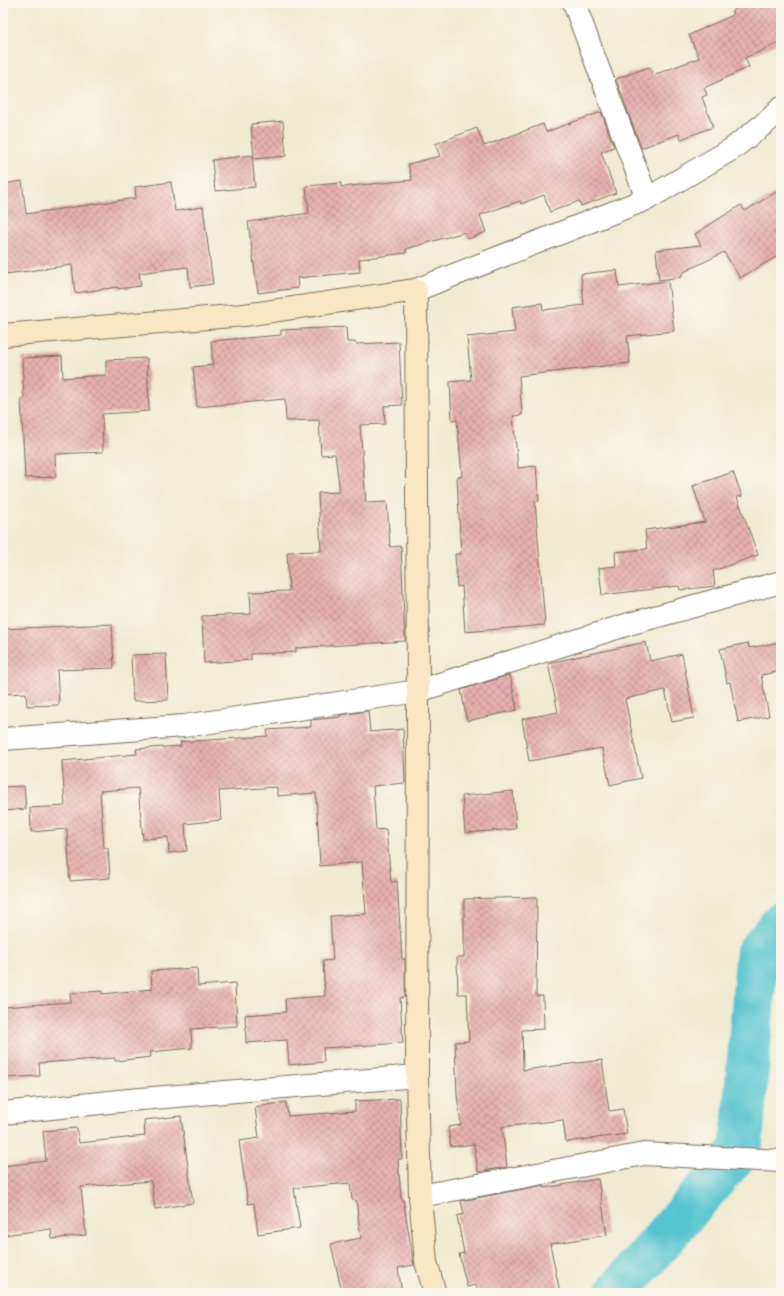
<svg xmlns="http://www.w3.org/2000/svg" width="784" height="1296" font-family="Caveat,sans-serif">
<defs>
<pattern id="building-cross-hatch" width="8" height="8" patternUnits="userSpaceOnUse"><rect width="8" height="8" fill="#e7b0ad"/><path d="M0 0l8 8M0 8l8-8" fill="none" stroke="#bc8f8c"/></pattern>
</defs>
<rect width="100%" height="100%" fill="#fbf7ec"/>
<filter id="ink" filterUnits="userSpaceOnUse"><feTurbulence type="fractalNoise" baseFrequency=".025" numOctaves="2"/><feDisplacementMap in="SourceGraphic" scale="8" xChannelSelector="R" yChannelSelector="G"/><feConvolveMatrix kernelMatrix="1 2 1 2 8 2 1 2 1" color-interpolation-filters="sRGB"/></filter>
<filter id="wash" filterUnits="userSpaceOnUse"><feTurbulence type="fractalNoise" baseFrequency=".012" numOctaves="4" result="noise"/><feDisplacementMap in="SourceGraphic" scale="16" xChannelSelector="R" yChannelSelector="G"/><feGaussianBlur stdDeviation="0.9" result="paint"/><feColorMatrix in="noise" values="0 0 0 0 0 0 0 0 0 0 0 0 0 0 0 0 0 1.4 0 .05"/><feComposite in="paint" operator="in"/></filter>
<g filter="url(#wash)">
<rect width="100%" height="100%" fill="#f1ead2"/>
<g fill="none" stroke-linecap="round" stroke-linejoin="round">
<path stroke="#57c4d0" stroke-width="43" d="M 616,1293 L 741,1149 L 757,953 L 781,924"/>
</g>
<g id="blocks">
<g fill="url(#building-cross-hatch)">
<path d="M 750,3 L 781,3 L 781,42 L 745,58 L 749,67 L 704,88 L 707,95 L 702,97 L 713,127 L 681,139 L 679,134 L 641,148 L 616,79 L 649,67 L 653,75 L 699,58 L 689,35 L 733,15 L 732,11 Z"/>
<path d="M 601,112 L 614,147 L 601,152 L 616,193 L 581,206 L 579,201 L 550,212 L 544,195 L 521,204 L 520,201 L 480,215 L 486,232 L 468,239 L 465,232 L 406,249 L 406,253 L 359,259 L 360,272 L 297,278 L 298,288 L 258,293 L 248,222 L 309,213 L 306,186 L 341,183 L 341,187 L 412,180 L 408,164 L 440,156 L 435,144 L 477,128 L 484,146 L 543,124 L 546,132 Z"/>
<path d="M 283,121 L 286,156 L 254,159 L 251,124 Z"/>
<path d="M 252,155 L 255,187 L 215,191 L 212,160 Z"/>
<path d="M 22,181 L 26,214 L 136,198 L 135,187 L 171,182 L 175,211 L 203,207 L 213,284 L 190,287 L 188,267 L 139,273 L 141,286 L 118,289 L 118,287 L 75,293 L 72,265 L 6,274 L 3,251 L 3,184 Z"/>
<path d="M 781,189 L 781,254 L 740,278 L 724,252 L 682,273 L 682,277 L 659,280 L 656,250 L 701,245 L 695,234 L 741,205 L 745,211 Z"/>
<path d="M 617,270 L 619,287 L 668,281 L 674,331 L 627,336 L 630,363 L 519,376 L 522,415 L 513,416 L 518,468 L 536,466 L 539,501 L 535,501 L 545,625 L 465,632 L 462,586 L 457,587 L 455,554 L 461,554 L 457,477 L 462,476 L 457,420 L 452,420 L 450,382 L 471,380 L 467,337 L 515,332 L 512,307 L 542,303 L 543,310 L 584,305 L 581,274 Z"/>
<path d="M 346,327 L 347,342 L 355,342 L 356,344 L 399,342 L 402,405 L 384,406 L 385,424 L 360,425 L 366,503 L 387,502 L 390,547 L 401,546 L 405,641 L 296,648 L 296,652 L 251,654 L 251,660 L 204,663 L 202,616 L 251,614 L 250,592 L 289,591 L 287,552 L 321,551 L 318,493 L 340,492 L 335,454 L 321,455 L 319,420 L 286,421 L 285,399 L 197,407 L 193,367 L 213,365 L 211,341 L 281,335 L 281,330 Z"/>
<path d="M 62,356 L 63,378 L 106,375 L 106,360 L 147,358 L 149,411 L 102,414 L 103,452 L 55,454 L 56,477 L 25,478 L 21,399 L 24,399 L 22,358 Z"/>
<path d="M 733,472 L 742,496 L 737,497 L 758,555 L 713,571 L 715,586 L 680,590 L 679,586 L 602,595 L 599,568 L 616,566 L 615,552 L 647,549 L 645,530 L 705,522 L 693,486 Z"/>
<path d="M 112,624 L 114,668 L 57,670 L 59,705 L 27,706 L 26,693 L 3,694 L 3,629 Z"/>
<path d="M 646,642 L 650,661 L 682,654 L 694,718 L 672,722 L 665,690 L 625,699 L 641,778 L 610,785 L 602,748 L 529,761 L 522,719 L 558,712 L 548,663 Z"/>
<path d="M 781,642 L 781,671 L 761,675 L 769,716 L 738,722 L 730,682 L 727,683 L 720,649 L 748,643 L 749,648 Z"/>
<path d="M 166,654 L 168,700 L 133,701 L 131,655 Z"/>
<path d="M 510,675 L 517,710 L 467,721 L 461,690 Z"/>
<path d="M 368,711 L 370,732 L 403,729 L 405,783 L 373,786 L 376,830 L 386,829 L 391,882 L 397,881 L 402,959 L 405,959 L 405,997 L 400,998 L 403,1043 L 323,1048 L 324,1062 L 289,1065 L 287,1040 L 246,1043 L 245,1015 L 286,1012 L 285,999 L 325,996 L 323,961 L 333,960 L 330,916 L 366,914 L 362,862 L 320,866 L 316,793 L 277,796 L 277,787 L 219,791 L 221,820 L 185,824 L 187,851 L 169,853 L 168,837 L 143,839 L 138,788 L 100,791 L 104,848 L 108,848 L 110,878 L 70,881 L 67,829 L 31,832 L 30,808 L 65,806 L 62,761 L 137,754 L 136,749 L 181,746 L 180,742 L 268,736 L 267,730 L 311,727 L 311,720 L 340,717 L 340,715 Z"/>
<path d="M 24,786 L 26,809 L 3,811 L 3,787 Z"/>
<path d="M 513,791 L 516,829 L 465,833 L 462,796 Z"/>
<path d="M 537,897 L 536,996 L 543,996 L 544,1029 L 522,1030 L 523,1070 L 602,1060 L 609,1111 L 623,1109 L 627,1134 L 566,1142 L 563,1120 L 502,1127 L 507,1167 L 478,1172 L 474,1144 L 451,1147 L 448,1127 L 461,1125 L 457,1095 L 455,1042 L 469,1041 L 467,994 L 458,994 L 457,957 L 464,957 L 464,899 Z"/>
<path d="M 197,968 L 198,986 L 235,983 L 237,1026 L 191,1029 L 192,1048 L 150,1052 L 151,1057 L 115,1061 L 115,1058 L 39,1063 L 40,1076 L 3,1078 L 3,1007 L 71,1002 L 70,993 L 102,991 L 102,994 L 152,989 L 151,971 Z"/>
<path d="M 400,1099 L 402,1159 L 398,1159 L 401,1199 L 403,1199 L 414,1265 L 398,1268 L 402,1293 L 366,1293 L 365,1288 L 342,1293 L 331,1244 L 361,1238 L 356,1200 L 352,1200 L 350,1183 L 294,1188 L 300,1228 L 258,1234 L 254,1203 L 248,1204 L 239,1141 L 259,1138 L 255,1107 L 286,1102 L 288,1116 L 355,1111 L 355,1101 Z"/>
<path d="M 181,1116 L 193,1203 L 155,1209 L 151,1181 L 81,1187 L 86,1235 L 52,1239 L 51,1229 L 3,1235 L 3,1166 L 46,1161 L 43,1131 L 77,1128 L 79,1143 L 145,1136 L 144,1120 Z"/>
<path d="M 598,1179 L 607,1235 L 550,1244 L 560,1293 L 478,1293 L 476,1285 L 467,1287 L 459,1254 L 464,1253 L 457,1216 L 464,1214 L 461,1201 L 544,1185 L 544,1188 Z"/>
</g>
</g>
</g>
<g filter="url(#ink)">
<use href="#blocks" fill-opacity="0" stroke="#7b6d5d" stroke-width="1"/>
<g fill="none" stroke-linecap="round" stroke-linejoin="round">
<g stroke="#7b6d5d" stroke-width="24">
<g id="street">
<path d="M 574,3 L 647,199"/>
<path d="M 416,290 L 647,199 L 732,149 L 769,120 L 781,108"/>
<path d="M 3,739 L 184,726 L 418,691 L 629,624 L 781,582"/>
<path d="M 3,1113 L 129,1100 L 417,1076"/>
<path d="M 420,1196 L 644,1154 L 781,1161"/>
</g>
</g>
<g stroke="#7b6d5d" stroke-width="24">
<path id="secondary" d="M 3,335 L 244,315 L 416,290 L 418,691 L 417,1076 L 420,1196 L 426,1262 L 435,1293"/>
</g>
<use href="#street" stroke="#fff" stroke-width="22"/>
<use href="#secondary" stroke="#f9e7c3" stroke-width="22"/>
</g>
</g>
<rect width="784" height="1296" fill="none" stroke="#fbf7ec" stroke-width="16"/>
</svg>
